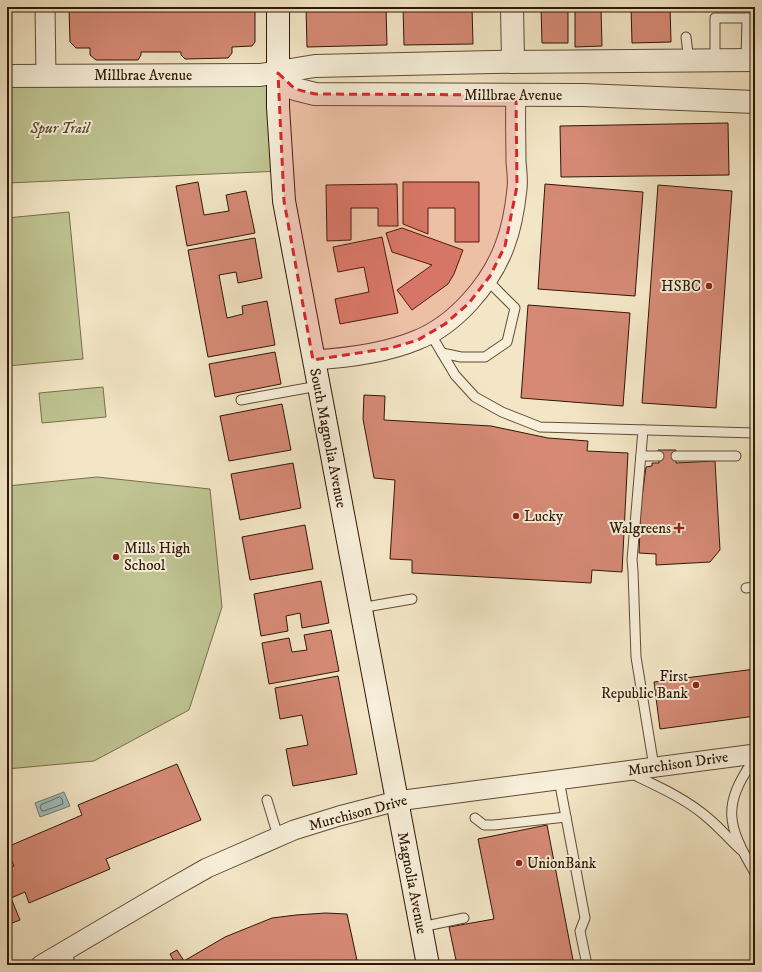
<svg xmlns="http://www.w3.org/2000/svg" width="762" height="972" font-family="'IM FELL DW Pica',serif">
<rect width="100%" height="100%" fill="#f3e6c6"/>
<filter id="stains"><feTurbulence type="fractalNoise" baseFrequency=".005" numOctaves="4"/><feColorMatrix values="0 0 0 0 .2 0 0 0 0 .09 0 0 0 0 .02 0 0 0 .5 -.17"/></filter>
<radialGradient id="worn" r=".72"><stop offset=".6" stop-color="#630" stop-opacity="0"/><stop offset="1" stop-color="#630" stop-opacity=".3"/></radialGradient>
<g fill="#bfc492" stroke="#776e4c">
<path d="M 278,73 L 282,171 L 7,183 L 7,77 Z"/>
<path d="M 69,212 L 83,359 L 7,366 L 7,218 Z"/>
<path d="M 103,387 L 106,417 L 42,423 L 39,393 Z"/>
<path d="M 97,477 L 210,489 L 222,607 L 189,710 L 94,761 L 7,769 L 7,486 Z"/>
</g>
<path fill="#9ebebc" stroke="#727b73" d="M 64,792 L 70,806 L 40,817 L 35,803 Z"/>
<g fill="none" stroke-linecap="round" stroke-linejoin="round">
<path stroke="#666a60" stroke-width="1" d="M 60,797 L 62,799 L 63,804 L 44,811 L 42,811 L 40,807 L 41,805 Z"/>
</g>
<g fill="#d68a76" stroke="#2f1705">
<path d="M 69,7 L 255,7 L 255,42 L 252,46 L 232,47 L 232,53 L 228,58 L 185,59 L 181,55 L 181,52 L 141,52 L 141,55 L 138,60 L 96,60 L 90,55 L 90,48 L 76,48 L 70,42 Z"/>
<path d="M 306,7 L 386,7 L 387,45 L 307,47 Z"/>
<path d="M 403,7 L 472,7 L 473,44 L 404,45 Z"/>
<path d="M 541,7 L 568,7 L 568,43 L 542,43 Z"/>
<path d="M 631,7 L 670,7 L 671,42 L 632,43 Z"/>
<path d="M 712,7 L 755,7 L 755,9 L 712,10 Z"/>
<path d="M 575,9 L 601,9 L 602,46 L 575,47 Z"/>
<path d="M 7,15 L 8,15 L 9,46 L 7,46 Z"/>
<path d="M 728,123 L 729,175 L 561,177 L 560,126 Z"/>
<path d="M 198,182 L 204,215 L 229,211 L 226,195 L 246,191 L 255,233 L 187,246 L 176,186 Z"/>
<path d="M 403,182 L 479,182 L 479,242 L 455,242 L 455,208 L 428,208 L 428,234 L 403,224 Z"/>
<path d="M 397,184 L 398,226 L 378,226 L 378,208 L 351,208 L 351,240 L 327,241 L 326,185 Z"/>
<path d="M 545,184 L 643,192 L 635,296 L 538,289 Z"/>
<path d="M 658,185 L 732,191 L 716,408 L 642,403 Z"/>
<path d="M 402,228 L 463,250 L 454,274 L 448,284 L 412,310 L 397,290 L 432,265 L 392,252 L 386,233 Z"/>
<path d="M 382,237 L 398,313 L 340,324 L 335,299 L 369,292 L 364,267 L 338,272 L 333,247 Z"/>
<path d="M 255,238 L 262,278 L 238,283 L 236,272 L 219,275 L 227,318 L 243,314 L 242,306 L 267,301 L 275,345 L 208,357 L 188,250 Z"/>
<path d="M 528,305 L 630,313 L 623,406 L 521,398 Z"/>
<path d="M 275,352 L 281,384 L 215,397 L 209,364 Z"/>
<path d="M 364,395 L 385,396 L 384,420 L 491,426 L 548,438 L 588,441 L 587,451 L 628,453 L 622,572 L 592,570 L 591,583 L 412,573 L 412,560 L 390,559 L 395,480 L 374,478 L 363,419 Z"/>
<path d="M 282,404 L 291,450 L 229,461 L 220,416 Z"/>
<path d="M 658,450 L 676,450 L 676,463 L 715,461 L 720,550 L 710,562 L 656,565 L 656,554 L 639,553 L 641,505 L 646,467 L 652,466 L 652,463 L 659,463 Z"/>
<path d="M 293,463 L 301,508 L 240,520 L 231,474 Z"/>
<path d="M 305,525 L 313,569 L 250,580 L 242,537 Z"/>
<path d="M 321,581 L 329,623 L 302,628 L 300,613 L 286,616 L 288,631 L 261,636 L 254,594 Z"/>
<path d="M 331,630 L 339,671 L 269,684 L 262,643 L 289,638 L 292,652 L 307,650 L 304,635 Z"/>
<path d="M 755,669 L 755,716 L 660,729 L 654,682 Z"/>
<path d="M 338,676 L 357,774 L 293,786 L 286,749 L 308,745 L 302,715 L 280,719 L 275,688 Z"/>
<path d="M 177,764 L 201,820 L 106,859 L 110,869 L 29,903 L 25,892 L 11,898 L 20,920 L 7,925 L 7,868 L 14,866 L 7,850 L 7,847 L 82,815 L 78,805 Z"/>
<path d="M 547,825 L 574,965 L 457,965 L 449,927 L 494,919 L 478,839 Z"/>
<path d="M 326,913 L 347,914 L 358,965 L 176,965 L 170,954 L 177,950 L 184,961 L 225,937 L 272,918 L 296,915 Z"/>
</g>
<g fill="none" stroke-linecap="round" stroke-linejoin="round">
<g stroke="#604b35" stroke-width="11">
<g id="service">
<path d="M 686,37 L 689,61"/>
<path d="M 746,60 L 747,18"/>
<path d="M 715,61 L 715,18 L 755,18"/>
<path d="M 430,333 L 455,375 L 475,397 L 502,412 L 540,427 L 755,433"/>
<path d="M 442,353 L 461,357 L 485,357 L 507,342 L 515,308 L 487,280"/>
<path d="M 241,400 L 318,386"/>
<path d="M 643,430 L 632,560 L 633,571 L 636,657 L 654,767"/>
<path d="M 641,456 L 659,456"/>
<path d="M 676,456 L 736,456"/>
<path d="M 746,588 L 755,587"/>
<path d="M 360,608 L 412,599"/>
<path d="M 755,758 C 721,806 727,825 755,873"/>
<path d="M 630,773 C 657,786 685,798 708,818 C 720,828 730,840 741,850"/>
<path d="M 559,780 L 585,918 L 580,931 L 587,965"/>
<path d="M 267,800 L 278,836"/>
<path d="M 475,818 L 484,825 L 494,825 L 566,817"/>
<path d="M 421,927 L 464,918"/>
<path d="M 67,949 L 70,965"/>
</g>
</g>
<g stroke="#604b35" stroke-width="21">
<g id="minor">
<path d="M 45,7 L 46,76"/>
<path d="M 313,360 C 347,358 386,353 417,340 C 455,325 491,284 505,245 C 512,227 515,208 517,189 C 518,180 517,171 516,162 C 516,139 515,117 516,95"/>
<path d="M 41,965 L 170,889 L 207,868 L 294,830 L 339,816 L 397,801 L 755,754"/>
</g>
</g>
<g stroke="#604b35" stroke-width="24">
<g id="tertiary">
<path d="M 512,7 L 513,62"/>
<path d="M 278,73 L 295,89 L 315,94 L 583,95 L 755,102"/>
<path d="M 7,76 L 260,75 L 315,66 L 492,62 L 755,60"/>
</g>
</g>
<g stroke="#2f1705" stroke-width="24">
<path id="secondary" d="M 278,7 L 278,107 L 284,201 L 428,965"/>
</g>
<use href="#service" stroke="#f7efda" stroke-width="9"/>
<use href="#minor" stroke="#f7efda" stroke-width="19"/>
<use href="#tertiary" stroke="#f7efda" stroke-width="22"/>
<use href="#secondary" stroke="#f7efda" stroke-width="22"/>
</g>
<path fill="#d62828" fill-opacity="0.2" stroke="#d62828" stroke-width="3" stroke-dasharray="8 5" stroke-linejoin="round" d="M 278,73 L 295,89 L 315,94 L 516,95 L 517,186 L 505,246 L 490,276 L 469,303 L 445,324 L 418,340 L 391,348 L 313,360 L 284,201 Z"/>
<g fill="#8f2418" stroke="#f7efda" stroke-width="1.5">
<circle cx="709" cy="286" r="4"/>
<circle cx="516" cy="516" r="4"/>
<path d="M677 522h4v4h4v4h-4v4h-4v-4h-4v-4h4z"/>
<circle cx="116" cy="557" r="4"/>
<circle cx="696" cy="685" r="4"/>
<circle cx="519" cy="863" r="4"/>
</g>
<g text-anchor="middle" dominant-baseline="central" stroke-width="4" stroke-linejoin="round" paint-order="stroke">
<g font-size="15" fill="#2f1705" stroke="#f7efda">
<text x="143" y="75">Millbrae Avenue</text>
<text x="513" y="95">Millbrae Avenue</text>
<text transform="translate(328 438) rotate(79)">South Magnolia Avenue</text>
<text transform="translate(678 764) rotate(-8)">Murchison Drive</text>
<text transform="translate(358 813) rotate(-15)">Murchison Drive</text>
<text transform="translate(412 883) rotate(79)">Magnolia Avenue</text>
</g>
<g font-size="15" font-style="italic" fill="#5a4b2f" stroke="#f7efda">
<text x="60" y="128">Spur Trail</text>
</g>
<g font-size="15" fill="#2f1705" stroke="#f7efda" text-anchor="end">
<text x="701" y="286">HSBC</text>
<text x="524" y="516" text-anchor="start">Lucky</text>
<text x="671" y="528">Walgreens</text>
<text x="124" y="548" text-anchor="start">Mills High<tspan x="124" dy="17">School</tspan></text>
<text x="688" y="676">First<tspan x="688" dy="17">Republic Bank</tspan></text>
<text x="527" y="863" text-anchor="start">UnionBank</text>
</g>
</g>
<rect width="762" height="972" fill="none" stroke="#f3e6c6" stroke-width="24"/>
<rect x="8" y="8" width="746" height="956" fill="none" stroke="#2f1705" stroke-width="2"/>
<rect x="12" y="12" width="738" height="948" fill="none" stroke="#2f1705"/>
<rect width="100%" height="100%" filter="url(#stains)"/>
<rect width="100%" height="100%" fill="url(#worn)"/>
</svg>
